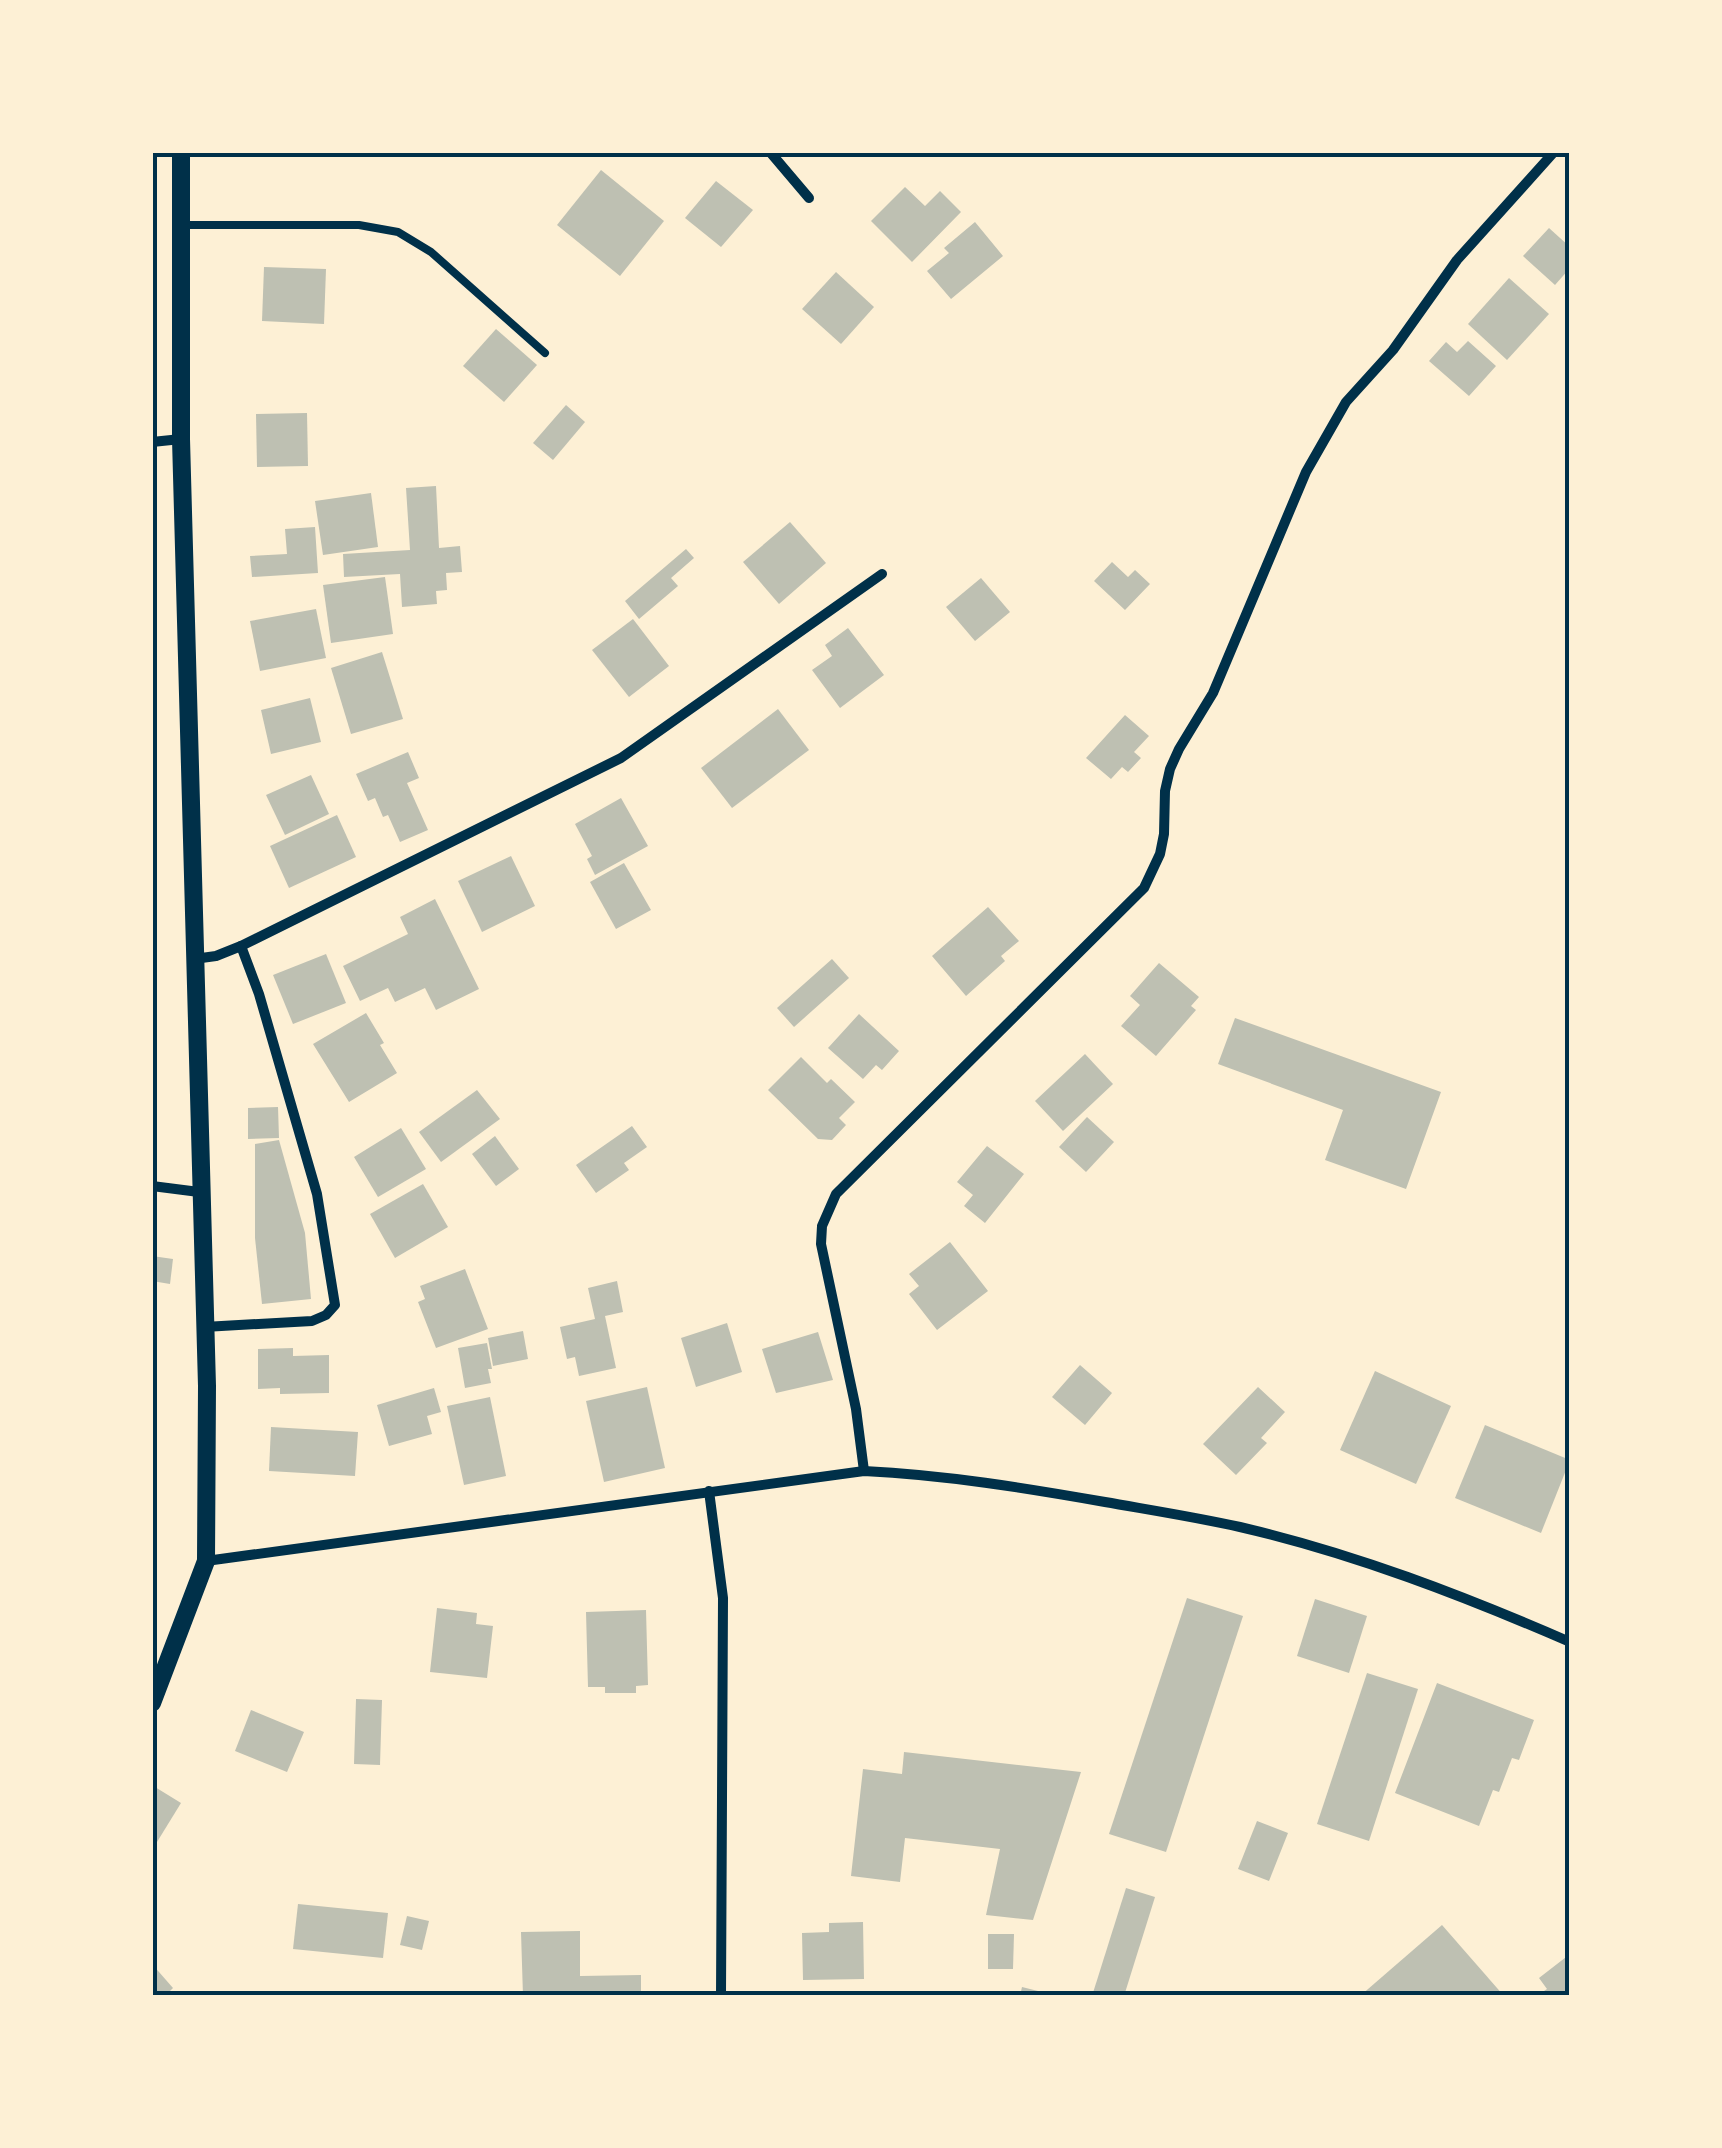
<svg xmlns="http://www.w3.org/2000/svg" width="1722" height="2148" font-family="Commissioner,sans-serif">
<rect width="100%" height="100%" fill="#fdf0d5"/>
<g fill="#bec0b2">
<path d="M 601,170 L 664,221 L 620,276 L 557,225 Z"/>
<path d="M 716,181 L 753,210 L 721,247 L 685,218 Z"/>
<path d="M 905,187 L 925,206 L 940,191 L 961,212 L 912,262 L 871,221 Z"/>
<path d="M 975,222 L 1003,256 L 951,299 L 927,271 L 949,253 L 944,248 Z"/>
<path d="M 1549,228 L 1570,247 L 1570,268 L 1555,285 L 1523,256 Z"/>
<path d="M 264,267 L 326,269 L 324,324 L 262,321 Z"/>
<path d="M 836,272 L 874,307 L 841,344 L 802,309 Z"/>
<path d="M 1509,278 L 1549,314 L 1507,360 L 1468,324 Z"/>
<path d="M 496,329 L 537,365 L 504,402 L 463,366 Z"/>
<path d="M 1468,341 L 1496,366 L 1469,396 L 1429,361 L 1446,342 L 1457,352 Z"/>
<path d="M 566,405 L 585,422 L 553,460 L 533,443 Z"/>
<path d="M 307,413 L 308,466 L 257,467 L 256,414 Z"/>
<path d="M 436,486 L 439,548 L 460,546 L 462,572 L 446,573 L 447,590 L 436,591 L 437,604 L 402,607 L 400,574 L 344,577 L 343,554 L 410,550 L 406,488 Z"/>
<path d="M 371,493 L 378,547 L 323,555 L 315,501 Z"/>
<path d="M 790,522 L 826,563 L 779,604 L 743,562 Z"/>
<path d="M 315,527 L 318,573 L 252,577 L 250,556 L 287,554 L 285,529 Z"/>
<path d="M 686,549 L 694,558 L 671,578 L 678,586 L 639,619 L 625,601 Z"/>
<path d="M 1112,562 L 1128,577 L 1135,570 L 1150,584 L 1125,610 L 1094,581 Z"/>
<path d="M 385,577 L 393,634 L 331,643 L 323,585 Z"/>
<path d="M 981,578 L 1010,612 L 975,641 L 946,607 Z"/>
<path d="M 316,609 L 326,658 L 260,671 L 250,621 Z"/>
<path d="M 633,619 L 669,666 L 629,697 L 592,650 Z"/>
<path d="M 848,628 L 884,675 L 840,708 L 812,670 L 832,656 L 825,645 Z"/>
<path d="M 382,652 L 403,719 L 351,734 L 331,668 Z"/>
<path d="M 310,698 L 321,742 L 271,754 L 261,710 Z"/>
<path d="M 778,709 L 809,750 L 732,808 L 701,768 Z"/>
<path d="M 1125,715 L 1149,736 L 1134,752 L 1141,758 L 1128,772 L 1122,767 L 1111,779 L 1086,758 Z"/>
<path d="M 408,752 L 419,778 L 407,783 L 428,830 L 400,842 L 388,815 L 383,817 L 375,798 L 368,801 L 356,774 Z"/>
<path d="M 311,775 L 329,814 L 285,835 L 266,795 Z"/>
<path d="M 621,798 L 648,846 L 595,875 L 587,859 L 592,856 L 575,824 Z"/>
<path d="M 337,815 L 356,857 L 289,888 L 270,846 Z"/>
<path d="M 511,856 L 535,906 L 482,932 L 458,881 Z"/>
<path d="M 624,863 L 651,910 L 616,929 L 590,882 Z"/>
<path d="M 435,899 L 479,989 L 436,1010 L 425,988 L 395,1002 L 388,988 L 360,1001 L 343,966 L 408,934 L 400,917 Z"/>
<path d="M 988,907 L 1019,941 L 1001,956 L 1005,961 L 966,996 L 932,956 Z"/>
<path d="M 326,954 L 346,1003 L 293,1024 L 273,975 Z"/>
<path d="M 832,959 L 849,978 L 794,1027 L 777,1008 Z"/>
<path d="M 1159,963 L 1199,997 L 1191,1006 L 1196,1010 L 1156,1056 L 1121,1026 L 1140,1005 L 1130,996 Z"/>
<path d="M 366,1013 L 384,1043 L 380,1045 L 397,1073 L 349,1102 L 313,1044 Z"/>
<path d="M 859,1014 L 899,1051 L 882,1070 L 876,1065 L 863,1079 L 828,1048 Z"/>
<path d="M 1235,1018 L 1441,1092 L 1406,1189 L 1325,1160 L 1343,1110 L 1218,1064 Z"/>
<path d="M 1085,1054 L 1113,1084 L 1063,1131 L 1035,1101 Z"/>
<path d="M 801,1057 L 827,1083 L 831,1079 L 855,1102 L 839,1118 L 846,1125 L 832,1140 L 818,1139 L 768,1090 Z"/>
<path d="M 477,1090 L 500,1119 L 441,1162 L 419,1132 Z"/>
<path d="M 278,1107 L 279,1138 L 248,1139 L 248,1108 Z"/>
<path d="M 1087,1117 L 1114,1142 L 1086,1172 L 1059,1147 Z"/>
<path d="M 632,1126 L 647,1147 L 624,1163 L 629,1170 L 596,1193 L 576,1165 Z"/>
<path d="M 401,1128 L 426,1169 L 378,1197 L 354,1157 Z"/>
<path d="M 495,1136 L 519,1169 L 496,1186 L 472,1154 Z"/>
<path d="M 279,1140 L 305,1233 L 311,1299 L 262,1304 L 255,1238 L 255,1144 Z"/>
<path d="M 987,1146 L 1024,1174 L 985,1223 L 964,1206 L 973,1195 L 957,1182 Z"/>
<path d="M 423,1184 L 448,1227 L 395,1258 L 370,1214 Z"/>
<path d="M 950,1242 L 988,1291 L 937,1330 L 909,1294 L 919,1286 L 909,1274 Z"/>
<path d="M 152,1256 L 173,1259 L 170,1284 L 152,1281 Z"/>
<path d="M 465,1269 L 488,1329 L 436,1348 L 418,1302 L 425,1299 L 420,1286 Z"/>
<path d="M 617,1281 L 623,1312 L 605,1316 L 616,1368 L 579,1376 L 575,1357 L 567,1359 L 560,1327 L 595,1319 L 588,1288 Z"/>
<path d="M 727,1323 L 742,1372 L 696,1387 L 681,1338 Z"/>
<path d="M 523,1331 L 528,1359 L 493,1366 L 488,1338 Z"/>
<path d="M 818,1332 L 833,1380 L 776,1393 L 762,1349 Z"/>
<path d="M 487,1343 L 492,1369 L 488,1369 L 491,1383 L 465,1388 L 458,1348 Z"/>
<path d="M 293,1348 L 293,1356 L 329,1355 L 329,1393 L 280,1394 L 280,1388 L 258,1389 L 258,1349 Z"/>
<path d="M 1080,1365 L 1112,1393 L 1085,1425 L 1052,1397 Z"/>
<path d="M 1375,1371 L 1451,1406 L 1416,1484 L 1340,1450 Z"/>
<path d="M 647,1387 L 665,1468 L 604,1482 L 586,1401 Z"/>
<path d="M 1258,1387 L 1285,1412 L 1261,1438 L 1267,1443 L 1236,1475 L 1203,1444 Z"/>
<path d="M 434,1388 L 441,1412 L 427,1416 L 432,1434 L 389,1446 L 377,1405 Z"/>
<path d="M 490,1397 L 506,1476 L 464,1485 L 447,1406 Z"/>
<path d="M 1485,1425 L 1570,1460 L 1541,1533 L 1455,1498 Z"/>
<path d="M 271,1427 L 358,1432 L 355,1476 L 269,1471 Z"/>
<path d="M 1187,1598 L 1243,1616 L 1166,1852 L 1109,1834 Z"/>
<path d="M 1315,1599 L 1367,1616 L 1349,1673 L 1297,1656 Z"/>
<path d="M 437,1608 L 477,1613 L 476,1624 L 493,1626 L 487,1678 L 430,1672 Z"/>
<path d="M 646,1610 L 648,1685 L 636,1686 L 636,1693 L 605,1693 L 605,1687 L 588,1687 L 586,1612 Z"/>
<path d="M 1367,1673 L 1418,1689 L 1369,1841 L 1317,1824 Z"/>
<path d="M 1437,1683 L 1534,1720 L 1519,1760 L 1512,1758 L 1499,1792 L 1493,1790 L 1479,1826 L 1395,1793 Z"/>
<path d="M 356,1699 L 382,1700 L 380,1765 L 354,1764 Z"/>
<path d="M 251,1710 L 304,1732 L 287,1772 L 235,1751 Z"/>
<path d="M 904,1752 L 1081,1772 L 1033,1920 L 986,1915 L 1000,1849 L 905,1838 L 900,1882 L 851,1876 L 863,1769 L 902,1774 Z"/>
<path d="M 155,1787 L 181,1803 L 157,1842 L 152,1839 Z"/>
<path d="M 1257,1821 L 1288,1833 L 1269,1881 L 1238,1869 Z"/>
<path d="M 1126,1888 L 1155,1897 L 1124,1996 L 1092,1996 Z"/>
<path d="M 298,1904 L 388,1913 L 383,1958 L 293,1949 Z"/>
<path d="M 407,1916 L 429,1921 L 422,1950 L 400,1945 Z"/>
<path d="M 863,1922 L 864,1979 L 803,1980 L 802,1933 L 829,1932 L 829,1923 Z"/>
<path d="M 1442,1925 L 1504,1996 L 1360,1996 Z"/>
<path d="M 580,1931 L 580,1976 L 641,1975 L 641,1996 L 523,1996 L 521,1932 Z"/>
<path d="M 988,1934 L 1014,1934 L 1013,1969 L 988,1969 Z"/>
<path d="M 1570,1954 L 1570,1996 L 1543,1996 L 1541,1993 L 1547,1989 L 1539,1978 Z"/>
<path d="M 152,1964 L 173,1988 L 165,1996 L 152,1996 Z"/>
<path d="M 1022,1987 L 1050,1994 L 1050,1996 L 1020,1996 Z"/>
<rect x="957" y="1991" width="46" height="5"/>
</g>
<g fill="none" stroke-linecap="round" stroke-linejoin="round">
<path stroke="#003049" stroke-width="8" d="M 182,225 L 359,225 L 398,232 L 431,252 L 545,353"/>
<g stroke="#003049" stroke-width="10">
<path d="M 770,152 L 809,198"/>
<path d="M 152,442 L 181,439"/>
<path d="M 194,959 L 216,956 L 241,946 L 621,758 L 882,574"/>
<path d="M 152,1186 L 199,1192"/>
<path d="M 204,1327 L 312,1321 L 326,1315 L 335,1305 L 317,1194 L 259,994 L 241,946"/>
<path d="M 864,1471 L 856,1409 L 821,1244 L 822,1226 L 836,1194 L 1144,888 L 1160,854 L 1164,834 L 1165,791 L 1170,769 L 1179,749 L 1213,693 L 1306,472 L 1346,402 L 1393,350 L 1457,260 L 1554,152"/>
<path d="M 709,1491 L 723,1598 L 721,1996"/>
<path d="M 206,1561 L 864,1471 C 946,1475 1025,1488 1105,1502 C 1150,1510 1195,1517 1240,1527 C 1353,1553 1464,1596 1570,1642"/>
</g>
<path stroke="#003049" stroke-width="18" d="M 152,1703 L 206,1561 L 207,1386 L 181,439 L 181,152"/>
</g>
<rect width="1722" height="2148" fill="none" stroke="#fdf0d5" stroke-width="310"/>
<rect x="155" y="155" width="1412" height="1838" fill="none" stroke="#003049" stroke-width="4"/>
</svg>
